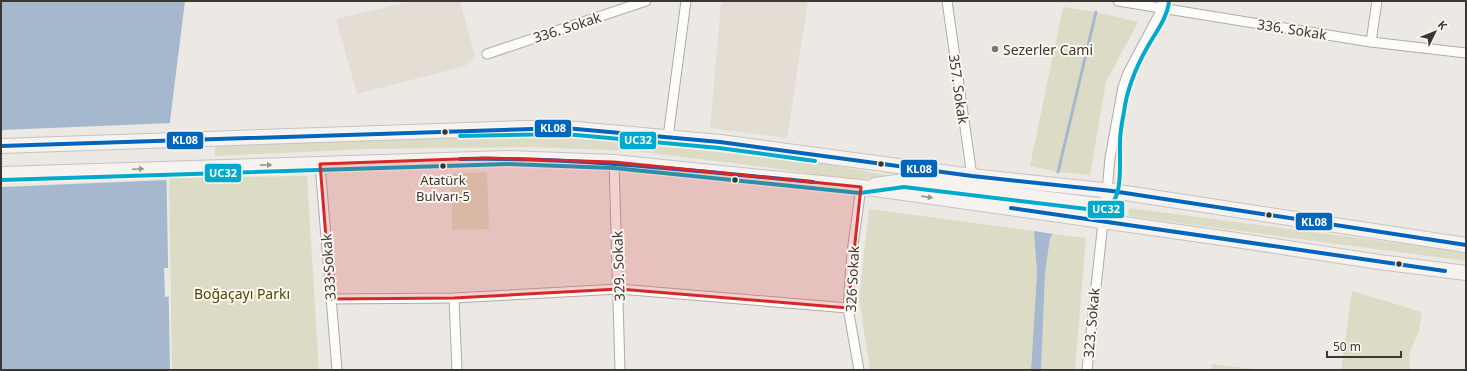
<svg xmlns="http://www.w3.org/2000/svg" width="1467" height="371" font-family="'Noto Sans',sans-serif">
<rect width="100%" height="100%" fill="#ece8e4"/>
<g fill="#e4ddd3">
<path d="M 413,1 L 460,1 L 475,57 L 465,66 L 357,94 L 336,19 Z"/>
<path d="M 729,1 L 808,1 L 787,138 L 710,128 L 721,4 Z"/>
</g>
<g fill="#dcdcc6">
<path d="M 1063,7 L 1096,12 L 1138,22 L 1106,82 L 1090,175 L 1058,172 L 1030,166 Z"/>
<path d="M 562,136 L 816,162 L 891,176 L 850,180 L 765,167 L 633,151 L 528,147 L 367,149 L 215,156 L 215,144 L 433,138 Z"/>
<path d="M 487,172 L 489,229 L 452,230 L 451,173 Z"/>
<path d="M 307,176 L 319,370 L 172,370 L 169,178 Z"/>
<path d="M 1129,208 L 1466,252 L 1466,261 L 1128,216 Z"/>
<path d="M 869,209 L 1034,231 L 1037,273 L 1031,370 L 870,370 L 859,298 Z"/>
<path d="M 1053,234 L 1086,238 L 1075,370 L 1041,370 L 1045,274 L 1050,238 Z"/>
<path d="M 1352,291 L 1422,312 L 1419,331 L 1409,353 L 1410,370 L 1341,370 Z"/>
<path d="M 1212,364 L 1261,370 L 1211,370 Z"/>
</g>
<g fill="#a5b8cd">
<path d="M 1,1 L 185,1 L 166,153 L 170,370 L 1,370 Z"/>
<path d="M 1034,231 L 1053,234 L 1050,238 L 1045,274 L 1041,370 L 1031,370 L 1037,273 Z"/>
</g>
<g fill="#ece8e4">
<path d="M 172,123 L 168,153 L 168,180 L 1,187 L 1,130 Z"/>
<path d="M 164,268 L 170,268 L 171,296 L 165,297 Z"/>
</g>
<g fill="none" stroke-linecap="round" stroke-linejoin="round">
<path stroke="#a5b8cd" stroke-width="3" d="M 1058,172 L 1096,12"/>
<g stroke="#aeaca9" stroke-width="11">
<g id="minor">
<path d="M 947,1 L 972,176"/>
<path d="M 1118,1 L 1371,42 L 1466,53"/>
<path d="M 1371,42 L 1377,1"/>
<path d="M 487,54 L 646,1"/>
<path d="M 668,137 L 686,1"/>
<path d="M 614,162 L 620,370"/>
<path d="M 320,164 L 337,370"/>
<path d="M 1107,191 L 1110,158 L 1123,87 L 1128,73 L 1162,9 L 1163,1"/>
<path d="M 454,298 L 457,370"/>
<path d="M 331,299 L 454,298 L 619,289 L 848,308"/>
<path d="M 859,370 L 848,308 L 852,252 L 861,187"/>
<path d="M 1087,370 L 1103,222"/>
</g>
</g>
<g stroke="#c5c4c2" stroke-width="16">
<g id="primary">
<path d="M 1,146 L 522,128 L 565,128 L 720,142 L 972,176 L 1112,191 L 1466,245"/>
<path d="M 1,174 L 508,158 L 614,162 L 861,187 L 1236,240 L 1379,262 L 1466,273"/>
<path d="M 875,185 L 904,181 L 1097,205 C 1108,205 1109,200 1112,191"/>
</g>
</g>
<use href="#minor" stroke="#fcfcfb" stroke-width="9"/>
<use href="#primary" stroke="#f6f2f0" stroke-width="14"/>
<g stroke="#fcf6ee" stroke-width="7">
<g id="bus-1">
<path d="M 1,146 L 565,128 L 720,142 L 972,176 L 1112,191 L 1466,245"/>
<path d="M 460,159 C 578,157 695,171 813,182"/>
<path d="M 1011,208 L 1445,271"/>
</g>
</g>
<g stroke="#fcf6ee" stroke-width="7">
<g id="bus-2">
<path d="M 460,136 L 565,134 L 719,148 L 815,161"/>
<path d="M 1,180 L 508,164 L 614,168 L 860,193 L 904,187 L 1104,211 C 1125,201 1119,161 1120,142 C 1120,132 1122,122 1124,112 C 1127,88 1136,67 1148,46 C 1156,32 1167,18 1169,2"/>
</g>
</g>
<use href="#bus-1" stroke="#0065bd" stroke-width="4"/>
<use href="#bus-2" stroke="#00a9ce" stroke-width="4"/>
</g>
<defs><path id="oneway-solid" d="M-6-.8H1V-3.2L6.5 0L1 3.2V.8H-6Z"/></defs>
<g fill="#989592">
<use href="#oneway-solid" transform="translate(266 165) rotate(-1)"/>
<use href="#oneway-solid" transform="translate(138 169) rotate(-2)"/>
<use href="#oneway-solid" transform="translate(927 197) rotate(8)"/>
</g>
<path fill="#d62828" fill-opacity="0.2" stroke="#d62828" stroke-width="3" stroke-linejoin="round" d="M 486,158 L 614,162 L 861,187 L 848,308 L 619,289 L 454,298 L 331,299 L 320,164 Z"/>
<circle fill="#787672" stroke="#fcf6ee" stroke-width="1.5" cx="995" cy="49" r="4"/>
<g fill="#3a3835" stroke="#fcf6ee" stroke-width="1.5">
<circle cx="445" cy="132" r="3.5"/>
<circle cx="881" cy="164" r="3.5"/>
<circle cx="443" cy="166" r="3.5"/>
<circle cx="735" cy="180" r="3.5"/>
<circle cx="1269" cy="215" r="3.5"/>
<circle cx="1399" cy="264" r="3.5"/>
</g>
<g text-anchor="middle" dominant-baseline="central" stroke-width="4" stroke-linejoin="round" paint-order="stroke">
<g font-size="13" fill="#3a3835" stroke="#fcf6ee">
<text x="443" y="180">Atatürk<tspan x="443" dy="16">Bulvarı-5</tspan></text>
</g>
<g font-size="14" fill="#3a3835" stroke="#fcf6ee">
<text transform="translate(567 27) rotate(-18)">336. Sokak</text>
<text transform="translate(1292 29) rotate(9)">336. Sokak</text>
<text transform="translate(959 89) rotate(82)">357. Sokak</text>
<text transform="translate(618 266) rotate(-92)">329. Sokak</text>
<text transform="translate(328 267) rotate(-94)">333 Sokak</text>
<text transform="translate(852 279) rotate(-87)">326 Sokak</text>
<text transform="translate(1091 323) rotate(-85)">323. Sokak</text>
</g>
<g font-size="14" fill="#3a3835" stroke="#fcf6ee" text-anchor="start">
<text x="1003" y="49">Sezerler Cami</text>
</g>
<g font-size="14" fill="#484b05" stroke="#fcf6ee">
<text x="242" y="293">Boğaçayı Parkı</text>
</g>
</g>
<g stroke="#fcf6ee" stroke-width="1.5">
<rect x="534" y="119" width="38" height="19" rx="4" fill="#0065bd"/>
<rect x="166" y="131" width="38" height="19" rx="4" fill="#0065bd"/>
<rect x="619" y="131" width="38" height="19" rx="4" fill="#00a9ce"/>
<rect x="900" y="159" width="38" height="19" rx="4" fill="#0065bd"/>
<rect x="204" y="163" width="38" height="20" rx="4" fill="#00a9ce"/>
<rect x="1087" y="200" width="38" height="19" rx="4" fill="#00a9ce"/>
<rect x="1295" y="212" width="38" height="19" rx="4" fill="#0065bd"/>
</g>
<g font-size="11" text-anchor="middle" font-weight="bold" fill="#fff">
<text x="553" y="132">KL08</text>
<text x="185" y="144">KL08</text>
<text x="638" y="144">UC32</text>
<text x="919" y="173">KL08</text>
<text x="223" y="177">UC32</text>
<text x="1106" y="213">UC32</text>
<text x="1314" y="226">KL08</text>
</g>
<rect width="1467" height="371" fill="none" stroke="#3a3835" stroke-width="4"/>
<g transform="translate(1435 32) rotate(47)" stroke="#fcf6ee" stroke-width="3" paint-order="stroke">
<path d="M0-3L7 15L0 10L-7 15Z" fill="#3a3835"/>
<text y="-6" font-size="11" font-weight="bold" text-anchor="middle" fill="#3a3835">K</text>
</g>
<path d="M1327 351v6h74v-6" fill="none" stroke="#3a3835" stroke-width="2"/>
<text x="1333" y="351" font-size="12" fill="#3a3835" stroke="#fcf6ee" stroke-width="3" paint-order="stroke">50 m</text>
</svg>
